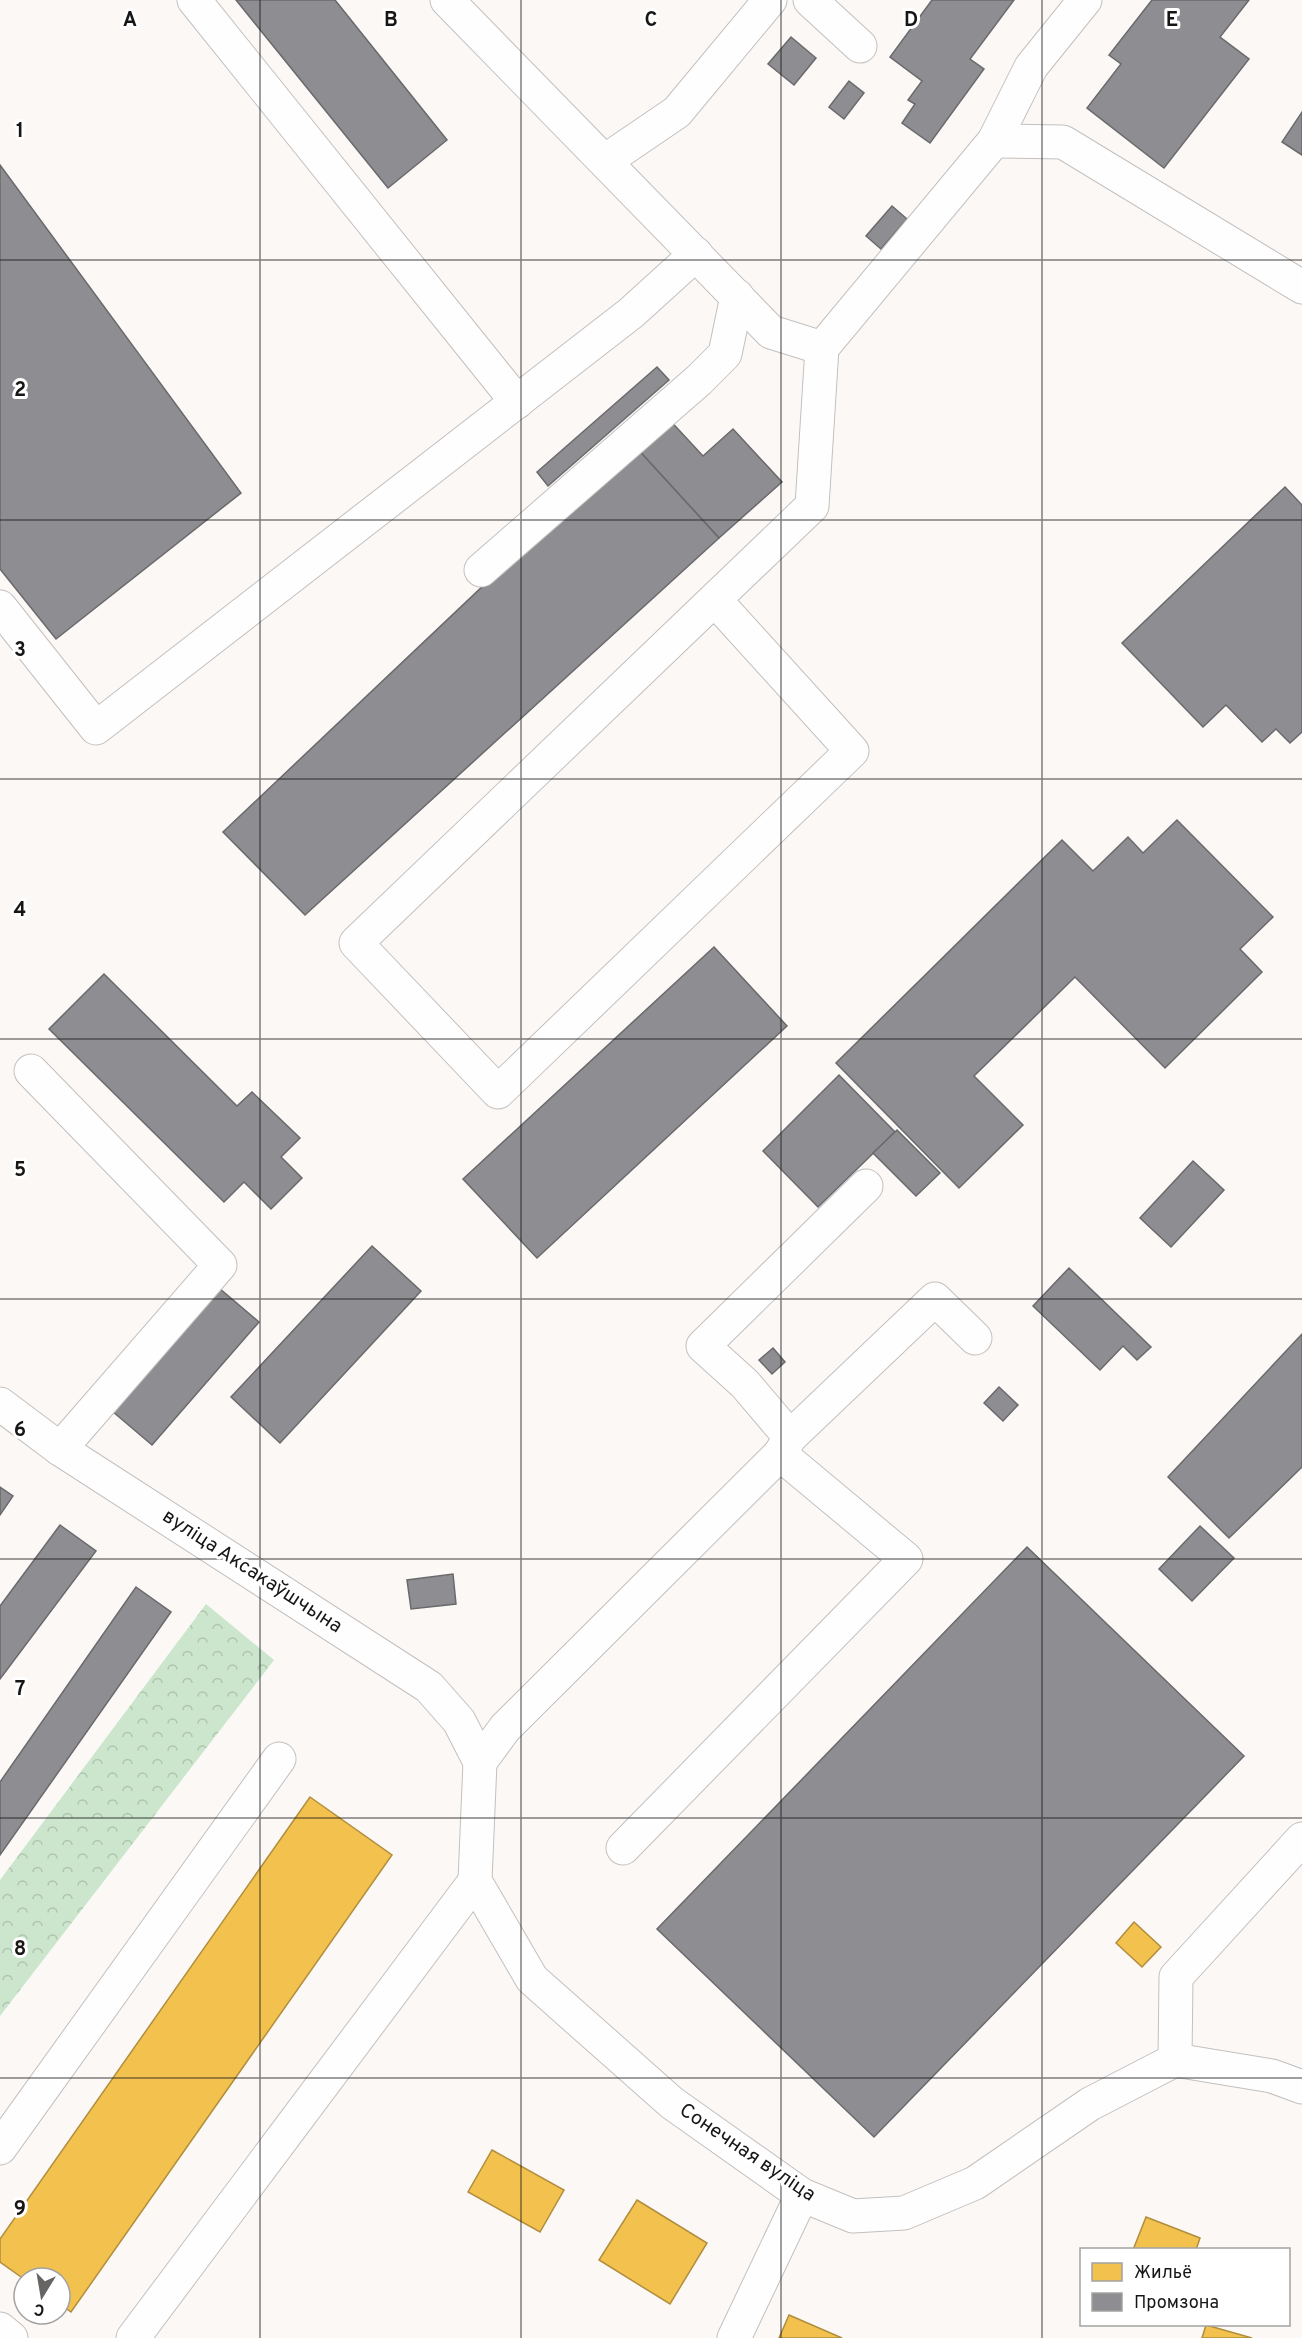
<svg xmlns="http://www.w3.org/2000/svg" width="1302" height="2338" font-family="Overpass,sans-serif">
<defs>
<pattern id="forest-crowns" width="20" height="18" patternUnits="userSpaceOnUse" patternTransform="scale(1.5)"><rect width="20" height="18" fill="#cbe6cc"/><path d="M2 6a3 3 0 1 1 6 0M12 15a3 3 0 1 1 6 0" fill="none" stroke="#aec5ae"/></pattern>
</defs>
<rect width="100%" height="100%" fill="#fbf8f6"/>
<path fill="url(#forest-crowns)" d="M 206,1604 L 274,1660 L 0,2016 L 0,1880 Z"/>
<g fill="#f2c14e" stroke="#b18e3d" stroke-width="1.5">
<path d="M 310,1797 L 392,1855 L 71,2312 L 60,2304 L 60,2278 L 24,2279 L 0,2262 L 0,2239 Z"/>
<path d="M 1134,1922 L 1161,1947 L 1142,1967 L 1116,1943 Z"/>
<path d="M 492,2150 L 564,2190 L 540,2232 L 468,2192 Z"/>
<path d="M 637,2200 L 707,2243 L 670,2304 L 599,2260 Z"/>
<path d="M 1146,2217 L 1200,2238 L 1196,2250 L 1133,2250 Z"/>
<path d="M 789,2315 L 842,2338 L 779,2338 Z"/>
<path d="M 1206,2325 L 1252,2338 L 1202,2338 Z"/>
</g>
<g fill="#8d8d92" stroke="#6a696c" stroke-width="1.5">
<path d="M 236,0 L 335,0 L 447,140 L 388,188 Z"/>
<path d="M 932,0 L 1014,0 L 970,59 L 984,69 L 930,143 L 902,123 L 915,104 L 908,100 L 922,81 L 890,57 Z"/>
<path d="M 1152,0 L 1249,0 L 1220,37 L 1249,59 L 1164,168 L 1087,108 L 1121,64 L 1109,55 Z"/>
<path d="M 791,37 L 816,58 L 794,85 L 768,64 Z"/>
<path d="M 849,81 L 864,93 L 844,119 L 829,107 Z"/>
<path d="M 1302,112 L 1302,155 L 1282,142 Z"/>
<path d="M 0,165 L 241,493 L 56,639 L 0,569 Z"/>
<path d="M 892,206 L 907,219 L 881,249 L 866,236 Z"/>
<path d="M 657,367 L 669,380 L 548,486 L 537,472 Z"/>
<path d="M 665,415 L 703,456 L 733,429 L 782,482 L 719,538 L 633,444 Z"/>
<path d="M 633,444 L 719,538 L 305,915 L 223,832 Z"/>
<path d="M 1285,487 L 1302,505 L 1302,732 L 1290,743 L 1276,729 L 1262,742 L 1226,705 L 1203,727 L 1122,643 Z"/>
<path d="M 1177,820 L 1273,917 L 1240,949 L 1262,972 L 1165,1068 L 1075,977 L 974,1076 L 1023,1125 L 959,1188 L 836,1063 L 1062,840 L 1093,871 L 1128,837 L 1143,853 Z"/>
<path d="M 714,947 L 787,1026 L 537,1258 L 463,1179 Z"/>
<path d="M 104,974 L 237,1106 L 252,1092 L 300,1138 L 281,1157 L 302,1178 L 271,1209 L 244,1182 L 224,1202 L 49,1029 Z"/>
<path d="M 839,1075 L 895,1132 L 818,1207 L 763,1151 Z"/>
<path d="M 897,1130 L 940,1173 L 916,1196 L 873,1153 Z"/>
<path d="M 1193,1161 L 1224,1190 L 1171,1247 L 1140,1218 Z"/>
<path d="M 372,1246 L 421,1291 L 280,1443 L 231,1397 Z"/>
<path d="M 1069,1268 L 1151,1347 L 1137,1360 L 1123,1346 L 1100,1370 L 1033,1306 Z"/>
<path d="M 219,1288 L 259,1322 L 152,1445 L 112,1411 Z"/>
<path d="M 1302,1334 L 1302,1467 L 1229,1538 L 1168,1477 Z"/>
<path d="M 773,1348 L 785,1362 L 772,1374 L 759,1360 Z"/>
<path d="M 999,1387 L 1018,1405 L 1003,1421 L 984,1403 Z"/>
<path d="M 0,1487 L 13,1496 L 0,1515 Z"/>
<path d="M 60,1525 L 96,1551 L 0,1679 L 0,1606 Z"/>
<path d="M 1200,1526 L 1234,1558 L 1192,1601 L 1159,1569 Z"/>
<path d="M 1027,1547 L 1244,1756 L 874,2137 L 657,1929 Z"/>
<path d="M 453,1574 L 456,1604 L 411,1609 L 407,1580 Z"/>
<path d="M 136,1587 L 171,1612 L 0,1855 L 0,1782 Z"/>
</g>
<g fill="none" stroke-linecap="round" stroke-linejoin="round">
<g stroke="#c3c0bf" stroke-width="35">
<g id="minor">
<path d="M 194,0 L 517,402"/>
<path d="M 447,0 L 771,332 L 822,348"/>
<path d="M 810,0 L 860,46"/>
<path d="M 994,141 L 1063,142 L 1302,287"/>
<path d="M 605,161 L 677,112 L 770,0"/>
<path d="M 481,570 L 699,380 L 725,354 L 737,296"/>
<path d="M 715,600 L 852,751 L 498,1092 L 356,943 L 812,506 L 822,348 L 994,141 L 1031,67 L 1085,0"/>
<path d="M 0,607 L 96,728 L 631,313 L 696,254"/>
<path d="M 31,1071 L 220,1265 L 60,1449"/>
<path d="M 0,1404 L 60,1449 L 429,1687 L 459,1721 L 480,1762 L 475,1881 L 532,1979 L 672,2103 L 802,2195 L 853,2216 L 904,2213 L 975,2183 L 1090,2104 L 1175,2060 L 1272,2076 L 1302,2087"/>
<path d="M 790,1437 L 745,1384 L 703,1346 L 866,1186"/>
<path d="M 480,1762 L 505,1728 L 780,1454 L 790,1437 L 935,1299 L 975,1338"/>
<path d="M 623,1848 L 906,1559 L 780,1454"/>
<path d="M 1175,2060 L 1176,1977 L 1302,1839"/>
<path d="M 0,2148 L 279,1759"/>
<path d="M 0,2329 L 11,2338"/>
<path d="M 133,2338 L 475,1881"/>
<path d="M 734,2338 L 802,2195"/>
</g>
</g>
<use href="#minor" stroke="#fefefe" stroke-width="33"/>
</g>
<path fill="none" stroke="#181615" stroke-width="1.5" stroke-opacity="0.55" d="M 260,0 L 260,2338M 521,0 L 521,2338M 781,0 L 781,2338M 1042,0 L 1042,2338M 0,260 L 1302,260M 0,520 L 1302,520M 0,779 L 1302,779M 0,1039 L 1302,1039M 0,1299 L 1302,1299M 0,1559 L 1302,1559M 0,1818 L 1302,1818M 0,2078 L 1302,2078"/>
<g text-anchor="middle" dominant-baseline="central" stroke-width="6" stroke-linejoin="round" paint-order="stroke">
<g font-size="20" fill="#181615" stroke="#fff">
<text transform="translate(252 1572) rotate(33)">вуліца Аксакаўшчына</text>
<text transform="translate(747 2153) rotate(34)">Сонечная вуліца</text>
</g>
</g>
<g font-size="20" text-anchor="middle" font-weight="bold" fill="#181615" stroke="#fff" stroke-width="6" stroke-linejoin="round" paint-order="stroke">
<text x="130" y="26">A</text>
<text x="391" y="26">B</text>
<text x="651" y="26">C</text>
<text x="911" y="26">D</text>
<text x="1172" y="26">E</text>
<text x="20" y="137">1</text>
<text x="20" y="396">2</text>
<text x="20" y="656">3</text>
<text x="20" y="916">4</text>
<text x="20" y="1176">5</text>
<text x="20" y="1436">6</text>
<text x="20" y="1695">7</text>
<text x="20" y="1955">8</text>
<text x="20" y="2215">9</text>
</g>
<rect x="1080" y="2248" width="210" height="78" fill="#ffffff" stroke="#a3a2a1" stroke-width="1.5"/>
<rect x="1092" y="2263" width="30" height="18" fill="#f2c14e" stroke="#a3a2a1" stroke-width="1.5"/>
<text x="1134" y="2278" font-size="18" fill="#181615">Жильё</text>
<rect x="1092" y="2293" width="30" height="18" fill="#8d8d92" stroke="#a3a2a1" stroke-width="1.5"/>
<text x="1134" y="2308" font-size="18" fill="#181615">Промзона</text>
<g transform="translate(42 2296) rotate(191)"><circle r="28" fill="#ffffff" stroke="#a3a2a1" stroke-width="1.5"/>
<path d="M0-4.5L10 22L0 15L-10 22Z" fill="#676564"/>
<text y="-9" font-size="16" font-weight="bold" text-anchor="middle" fill="#181615">С</text>
</g>
</svg>
